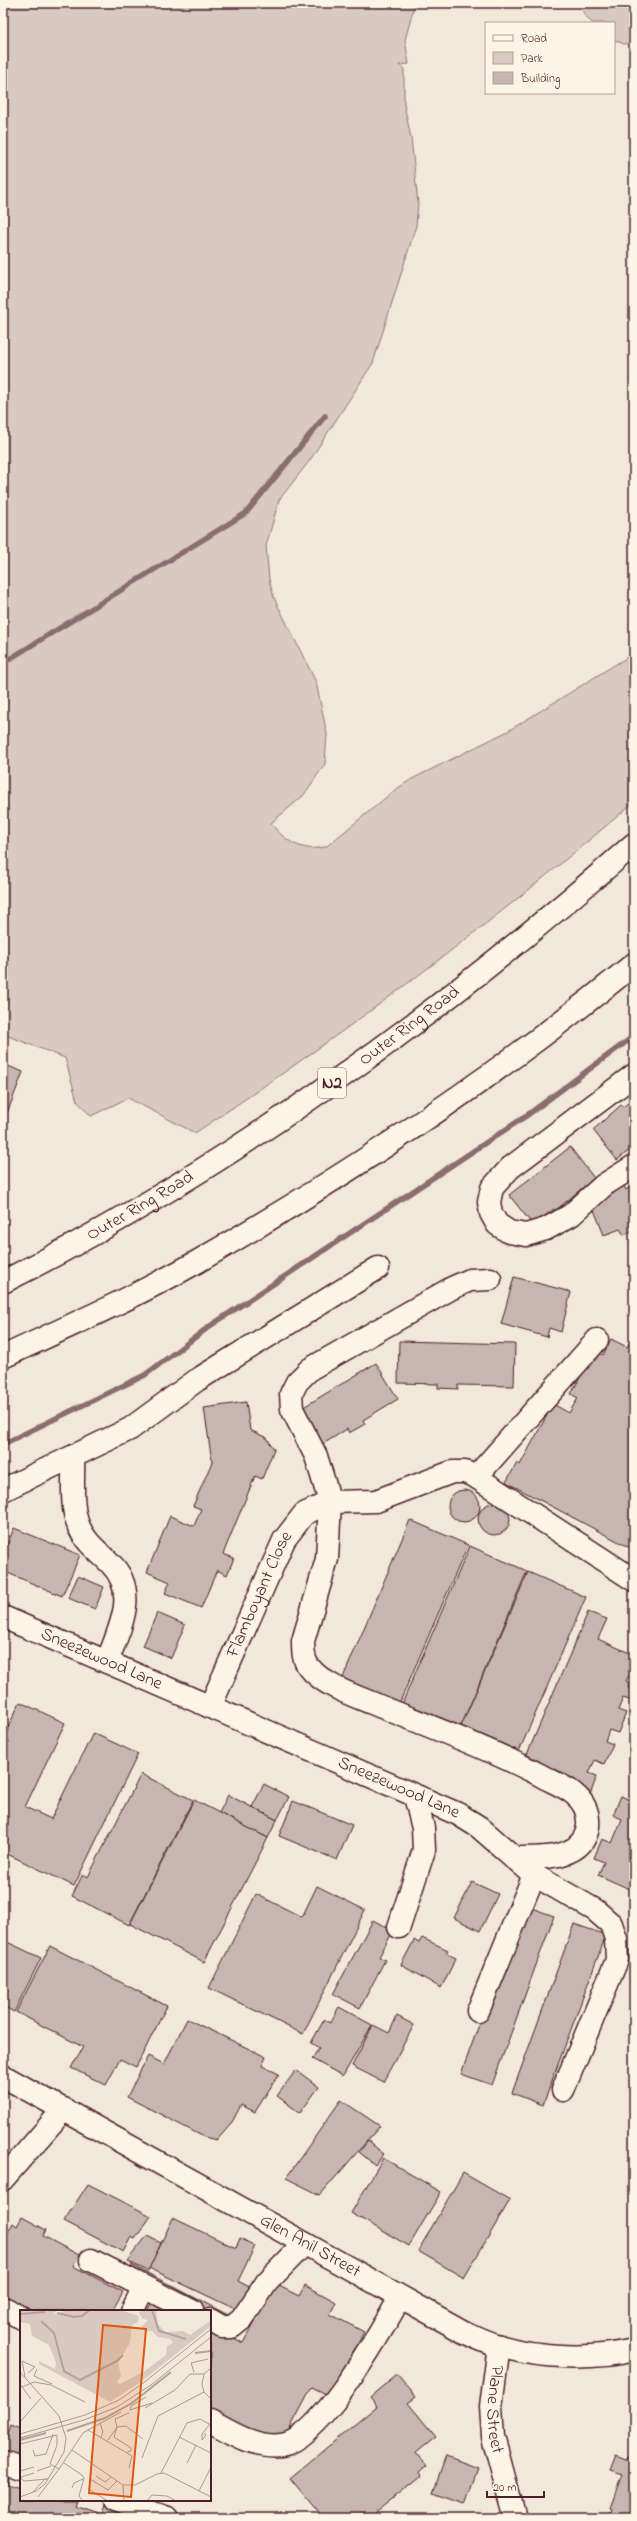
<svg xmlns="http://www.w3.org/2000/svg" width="637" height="2521" font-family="'Indie Flower',sans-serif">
<rect width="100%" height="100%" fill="#f1e8da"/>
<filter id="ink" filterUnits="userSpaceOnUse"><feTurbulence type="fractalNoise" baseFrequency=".025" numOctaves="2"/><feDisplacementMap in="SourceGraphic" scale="8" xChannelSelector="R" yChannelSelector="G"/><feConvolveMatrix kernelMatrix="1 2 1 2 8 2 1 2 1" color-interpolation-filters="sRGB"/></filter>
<g filter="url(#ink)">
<g fill="#d8cac0" stroke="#917476">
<path d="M 3,3 L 415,3 L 405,40 L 409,64 L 399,65 L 404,69 L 404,104 L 411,138 L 418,203 L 416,226 L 373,363 L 310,460 L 279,500 L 266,546 L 269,579 L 274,598 L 316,682 L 327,734 L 325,764 L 303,796 L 271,823 C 284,841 304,854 327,846 L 395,790 L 412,779 L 508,731 L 634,653 L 634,802 C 495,922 348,1031 195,1133 L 128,1098 L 91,1116 L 77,1101 L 65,1058 L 3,1034 Z"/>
<path d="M 580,3 L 634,3 L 634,43 L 624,44 L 614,40 L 614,23 L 592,23 L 584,14 Z"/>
</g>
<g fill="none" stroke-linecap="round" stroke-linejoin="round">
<g stroke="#8b6d6f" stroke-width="5.5">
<path d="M 3,663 L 246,513 L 325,416"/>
<path d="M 3,1444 L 145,1375 L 210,1326 L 526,1116 L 634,1036"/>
</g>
</g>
<g fill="#c7b6af" stroke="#4a1f2b">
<path d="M 3,1064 L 23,1072 L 4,1121 L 3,1121 Z"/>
<path d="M 634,1098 L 634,1153 L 631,1149 L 617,1160 L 593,1130 L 621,1105 L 623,1107 Z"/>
<path d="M 570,1147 L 594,1178 L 555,1211 L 554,1209 L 533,1225 L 509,1195 Z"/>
<path d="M 634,1184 L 633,1231 L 624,1235 L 620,1229 L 604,1235 L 590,1200 L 613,1194 L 612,1191 L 624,1186 L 626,1190 Z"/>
<path d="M 632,1258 L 634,1258 L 634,1274 L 630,1273 Z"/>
<path d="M 514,1277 L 571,1292 L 561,1332 L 549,1328 L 547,1337 L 501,1324 Z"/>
<path d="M 634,1334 L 634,1550 L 506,1482 L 517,1463 L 520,1465 L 553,1404 L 569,1413 L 578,1398 L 571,1394 L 595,1350 L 603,1355 L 611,1339 L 627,1347 Z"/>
<path d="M 399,1341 L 515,1344 L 514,1386 L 458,1385 L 458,1389 L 438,1388 L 438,1384 L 398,1383 Z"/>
<path d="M 376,1363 L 398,1399 L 363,1420 L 365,1424 L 349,1433 L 347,1429 L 323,1444 L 302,1408 Z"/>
<path d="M 246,1402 L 250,1430 L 267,1438 L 274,1449 L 262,1479 L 255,1476 L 223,1554 L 234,1558 L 227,1575 L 217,1570 L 201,1608 L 165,1593 L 170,1582 L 147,1572 L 170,1516 L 194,1526 L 201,1509 L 193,1506 L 212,1462 L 204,1408 Z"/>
<circle cx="464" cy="1506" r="16"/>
<circle cx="494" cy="1519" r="16"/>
<path d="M 410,1520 L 468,1545 L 399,1704 L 342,1680 Z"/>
<path d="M 14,1528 L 80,1555 L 62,1596 L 3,1571 L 3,1555 Z"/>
<path d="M 470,1546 L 527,1571 L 459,1731 L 401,1706 Z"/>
<path d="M 528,1572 L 586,1597 L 517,1756 L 459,1731 Z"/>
<path d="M 78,1576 L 104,1587 L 95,1609 L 68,1598 Z"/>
<path d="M 588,1612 L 607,1619 L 598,1639 L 634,1655 L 634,1666 L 626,1681 L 629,1683 L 628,1688 L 634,1690 L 634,1696 L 632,1701 L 623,1698 L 618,1710 L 626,1713 L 618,1733 L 609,1730 L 605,1741 L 613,1744 L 604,1764 L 595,1760 L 589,1773 L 597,1776 L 590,1795 L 519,1773 Z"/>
<path d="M 157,1613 L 185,1625 L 171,1658 L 143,1646 Z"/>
<path d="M 20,1702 L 65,1723 L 25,1807 L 51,1819 L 93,1733 L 138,1754 L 74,1886 L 3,1852 L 3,1738 Z"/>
<path d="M 141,1774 L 193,1800 L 129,1925 L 72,1896 L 83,1874 L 88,1877 Z"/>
<path d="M 264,1784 L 289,1797 L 277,1820 L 252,1807 Z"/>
<path d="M 634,1792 L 634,1891 L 598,1875 L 604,1862 L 594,1858 L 602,1839 L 612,1843 L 622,1819 L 613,1815 L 621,1796 L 630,1800 Z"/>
<path d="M 228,1795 L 277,1820 L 268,1838 L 219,1813 Z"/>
<path d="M 194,1800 L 268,1838 L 204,1962 L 130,1924 Z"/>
<path d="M 293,1801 L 352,1825 L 337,1860 L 279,1836 Z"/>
<path d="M 472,1882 L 498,1894 L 480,1931 L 454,1918 Z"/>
<path d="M 317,1886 L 365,1910 L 303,2034 L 209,1988 L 256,1894 L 302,1917 Z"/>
<path d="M 523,1905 L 554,1916 L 492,2085 L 461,2074 Z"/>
<path d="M 373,1920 L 393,1931 L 379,1957 L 385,1960 L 360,2008 L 333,1994 Z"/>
<path d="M 574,1924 L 606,1935 L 543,2105 L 512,2093 Z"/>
<path d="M 422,1938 L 448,1950 L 446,1953 L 456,1958 L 441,1988 L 401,1965 L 414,1940 L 419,1943 Z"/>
<path d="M 3,1940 L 41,1958 L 14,2012 L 3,2006 Z"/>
<path d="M 50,1946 L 167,2006 L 136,2067 L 120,2059 L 106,2085 L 71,2068 L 83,2047 L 16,2012 Z"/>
<path d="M 339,2007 L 372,2025 L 343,2076 L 312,2059 L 319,2048 L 311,2043 L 324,2020 L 330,2023 Z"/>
<path d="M 397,2016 L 414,2025 L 383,2082 L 352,2066 L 373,2025 L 389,2033 Z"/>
<path d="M 187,2019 L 266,2057 L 262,2066 L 279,2074 L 255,2112 L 241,2105 L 231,2124 L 217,2140 L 204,2137 L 127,2097 L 148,2056 L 164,2064 Z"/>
<path d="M 296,2070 L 319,2087 L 300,2113 L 277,2096 Z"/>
<path d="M 341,2100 L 380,2126 L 320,2195 L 286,2178 Z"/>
<path d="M 368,2141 L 384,2154 L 375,2165 L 359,2152 Z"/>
<path d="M 383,2158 L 441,2192 L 409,2246 L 351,2213 Z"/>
<path d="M 463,2173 L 510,2200 L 464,2278 L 418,2251 Z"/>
<path d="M 88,2184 L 151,2216 L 135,2239 L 131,2237 L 123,2252 L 64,2221 Z"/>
<path d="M 22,2217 L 46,2230 L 43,2236 L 79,2255 L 73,2266 L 123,2292 L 112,2311 L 26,2311 L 3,2299 L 3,2241 L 13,2223 L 17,2226 Z"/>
<path d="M 173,2218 L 236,2248 L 240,2238 L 255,2246 L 238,2281 L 253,2289 L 235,2309 L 149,2268 Z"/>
<path d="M 147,2236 L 161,2243 L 148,2271 L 127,2261 Z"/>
<path d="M 132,2265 L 230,2316 L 226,2323 L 210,2311 L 203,2311 L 128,2273 Z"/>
<path d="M 275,2284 L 299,2296 L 305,2285 L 336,2302 L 330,2314 L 364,2332 L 330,2396 L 312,2387 L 283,2442 L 261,2438 L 210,2411 L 210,2325 L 243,2343 Z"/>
<path d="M 155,2296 L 184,2311 L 147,2311 Z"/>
<path d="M 397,2374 L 416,2397 L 408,2403 L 436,2437 L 416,2453 L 426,2466 L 419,2472 L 421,2476 L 375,2513 L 380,2518 L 323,2518 L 290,2478 L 377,2406 L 370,2397 Z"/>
<path d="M 11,2425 L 21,2429 L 21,2442 L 16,2458 L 3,2454 L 3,2439 L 6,2440 Z"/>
<path d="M 446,2456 L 478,2468 L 465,2504 L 433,2493 Z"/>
<path d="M 616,2456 L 627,2460 L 629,2456 L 634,2458 L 634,2510 L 631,2518 L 606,2518 L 609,2518 L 612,2509 L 610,2508 L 622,2475 L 610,2471 Z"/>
<path d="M 3,2472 L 10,2474 L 7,2484 L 21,2488 L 21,2500 L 77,2500 L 75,2505 L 102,2514 L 105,2505 L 138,2516 L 137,2518 L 3,2518 Z"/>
</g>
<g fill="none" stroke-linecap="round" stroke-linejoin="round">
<g stroke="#4a1f2b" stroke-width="25">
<g id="minor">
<path d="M 634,1075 L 510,1168 L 492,1188 L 489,1202 L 491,1213 L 497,1224 L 509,1232 L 526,1235 L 546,1229 L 571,1215 L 604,1185 L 634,1166"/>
<path d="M 490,1279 L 470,1280 L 452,1288 L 310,1369 L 297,1382 L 291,1394 L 292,1409 L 316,1456 L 330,1502 L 327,1559 L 303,1641 C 303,1650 303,1660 309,1667 C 323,1685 352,1695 372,1703 C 428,1726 486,1747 540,1775 C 550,1781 565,1786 574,1794 C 584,1802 589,1813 588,1826 C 584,1861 538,1858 513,1858"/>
<path d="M 73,1457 C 74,1478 70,1507 79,1527 C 86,1543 98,1551 110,1563 C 140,1592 119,1629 107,1662"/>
<path d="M 476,1477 L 597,1340"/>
<path d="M 3,1490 L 130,1429 L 197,1380 L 378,1268"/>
<path id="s1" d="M 3,1617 L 458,1814 L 479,1827 L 534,1875 L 595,1910 L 611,1924 L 616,1939 L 617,1960 L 563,2090"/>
<path id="s2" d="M 210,1707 L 284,1540 L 304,1514 L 330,1502 L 376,1501 L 452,1472 L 465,1472 L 476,1477 L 634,1580"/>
<path d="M 399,1927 L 424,1850 L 423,1828 L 415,1796"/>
<path d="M 478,2011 L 534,1875"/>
<path id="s3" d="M 3,2076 L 464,2332 C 475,2337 487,2343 499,2346 C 540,2358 592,2360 634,2350"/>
<path d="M 3,2179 L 64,2109"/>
<path d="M 91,2260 L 192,2311"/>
<path d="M 6,2309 L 21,2318"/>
<path d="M 132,2311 L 144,2287"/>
<path d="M 210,2320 L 222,2327 L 232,2327 L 242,2319 L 267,2282 L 304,2244"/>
<path id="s4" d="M 499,2346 L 491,2406 L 493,2437 L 515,2518"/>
<path d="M 210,2421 C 232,2433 255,2448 281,2445 C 320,2441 381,2331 400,2298"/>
<path d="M 3,2462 L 21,2468"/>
<path d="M 116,2500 L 167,2518"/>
</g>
</g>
<g stroke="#4a1f2b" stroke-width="25">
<g id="highway">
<path id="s5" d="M 3,1282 C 232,1167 442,1013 634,844"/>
<path d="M 3,1357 C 67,1327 133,1298 195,1263 C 346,1176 499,1075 634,964"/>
</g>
</g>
<use href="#minor" stroke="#fcf5e5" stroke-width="22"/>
<use href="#highway" stroke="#fcf5e5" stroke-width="22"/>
</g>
</g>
<g text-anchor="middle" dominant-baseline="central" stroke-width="3" stroke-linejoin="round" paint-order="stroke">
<rect fill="#fcf5e5" stroke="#7f5f63" stroke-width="1" x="318" y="1068" width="28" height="30" rx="3"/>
<g font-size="17" font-weight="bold" fill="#4a1f2b">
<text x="332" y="1083">N2</text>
</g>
<g font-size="18" fill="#4a1f2b" stroke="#fcf5e5">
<text stroke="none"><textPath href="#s5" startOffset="481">Outer Ring Road</textPath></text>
<text stroke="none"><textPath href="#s5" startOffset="157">Outer Ring Road</textPath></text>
<text stroke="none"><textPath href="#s2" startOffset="123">Flamboyant Close</textPath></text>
<text stroke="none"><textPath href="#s1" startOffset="107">Sneezewood Lane</textPath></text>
<text stroke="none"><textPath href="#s1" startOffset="431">Sneezewood Lane</textPath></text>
<text stroke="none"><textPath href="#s3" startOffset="351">Glen Anil Street</textPath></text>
<text stroke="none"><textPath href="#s4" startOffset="64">Plane Street</textPath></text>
</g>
</g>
<g transform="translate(20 2310)">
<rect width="191" height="191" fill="#f1e8da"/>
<path d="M 0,0 L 37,0 L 33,5 L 47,0 L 100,0 L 119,6 L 118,12 L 112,15 L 110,33 L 98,53 L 101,66 L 97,72 L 100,74 L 125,61 L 146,45 L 147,36 L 153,33 L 150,29 L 138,27 L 132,21 L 124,21 L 122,16 L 128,10 L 123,9 L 119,3 L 121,0 L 136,0 L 138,14 L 145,22 L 163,21 L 170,25 L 191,10 L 191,16 L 122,71 L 90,92 L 19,54 L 19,51 L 35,59 L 36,53 L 29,35 L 12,26 L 10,14 L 0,12 Z" fill="#d8cac0"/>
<path fill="none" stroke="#b6a19c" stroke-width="2" d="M 132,0 L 139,21 L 166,29M 37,3 L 54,7 L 62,6 L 70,0M 0,4 L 25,2M 21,11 L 34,23 L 44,61 L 60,70 L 97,51 L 103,45M 175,43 L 191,41M 47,121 L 85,108 L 112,93 L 151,62M 0,130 L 26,123"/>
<path fill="none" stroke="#ae9894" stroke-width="1" d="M 191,58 L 184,64 L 182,74 L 184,82 L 191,89M 17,59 L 14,66 L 32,74M 0,62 L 39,106 L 46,128 L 44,142 L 25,174 L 16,181 L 0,187M 174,62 L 171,53 L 188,49M 5,67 L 2,51 L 15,57 L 8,63M 0,74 L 11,89M 2,77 L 14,72 L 31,75 L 65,92M 126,87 L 111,96 L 110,100 L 132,93M 125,98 L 155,80 L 170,64 L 184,64M 0,112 L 21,88M 80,113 L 83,122 L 81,127M 97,117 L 106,116 L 123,129M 68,120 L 101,102M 185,123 L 185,127 L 182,130 L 182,124 L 190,114M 0,124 L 65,105 L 99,90 L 122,74 L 191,19M 159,127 L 191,143M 0,128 L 64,110 L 97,97 L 131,75 L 191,27M 88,130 L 97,117M 0,134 L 37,125 L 37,135 L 30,154 L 39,159 L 63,123 L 68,120 L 112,146 L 109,158M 13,140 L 15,146 L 26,144 L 33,124M 52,140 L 103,175 L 115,175 L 137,164 L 144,163 L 191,187M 107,142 L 111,141 L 111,138 L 94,127 L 97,117 L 95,109 L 109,103M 122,148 L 138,106 L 184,82M 44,153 L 62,165 L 64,168M 167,153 L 176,135M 0,161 L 14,157M 17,161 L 31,156M 141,163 L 167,113 L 180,109 L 191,115M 76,166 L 85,172 L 91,167M 0,167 L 4,171 L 28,169M 1,167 L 14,163M 70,169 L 88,180 L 97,171M 103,175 L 104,191M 52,178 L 54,173 L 63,169M 68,179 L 88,191M 179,181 L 191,157M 12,183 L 26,168M 18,187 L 39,159M 63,191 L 59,186 L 64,168M 127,191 L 132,185 L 147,186 L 156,191"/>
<path fill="#e0560e" fill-opacity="0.15" stroke="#e0560e" stroke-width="2" d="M 83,15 L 126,19 L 111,187 L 69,183 Z"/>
<rect width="191" height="191" fill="none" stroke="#4a1f2b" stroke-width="2"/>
</g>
<rect width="637" height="2521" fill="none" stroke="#fcf5e5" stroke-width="16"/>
<rect x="8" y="8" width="621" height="2505" fill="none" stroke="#4a1f2b" stroke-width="1.5" filter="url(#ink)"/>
<rect x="485" y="22" width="130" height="72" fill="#fcf5e5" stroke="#b59f9b"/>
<rect x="493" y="35" width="20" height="6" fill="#fcf5e5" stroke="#b59f9b"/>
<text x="521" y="42" font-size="12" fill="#4a1f2b">Road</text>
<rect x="493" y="52" width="20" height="12" fill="#d8cac0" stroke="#b59f9b"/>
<text x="521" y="62" font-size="12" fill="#4a1f2b">Park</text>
<rect x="493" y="72" width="20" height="12" fill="#c7b6af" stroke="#b59f9b"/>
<text x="521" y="82" font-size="12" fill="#4a1f2b">Building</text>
<path d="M487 2491v6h57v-6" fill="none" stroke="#4a1f2b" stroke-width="2"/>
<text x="493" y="2491" font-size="12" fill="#4a1f2b" stroke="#fcf5e5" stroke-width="3" paint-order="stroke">20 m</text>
</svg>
